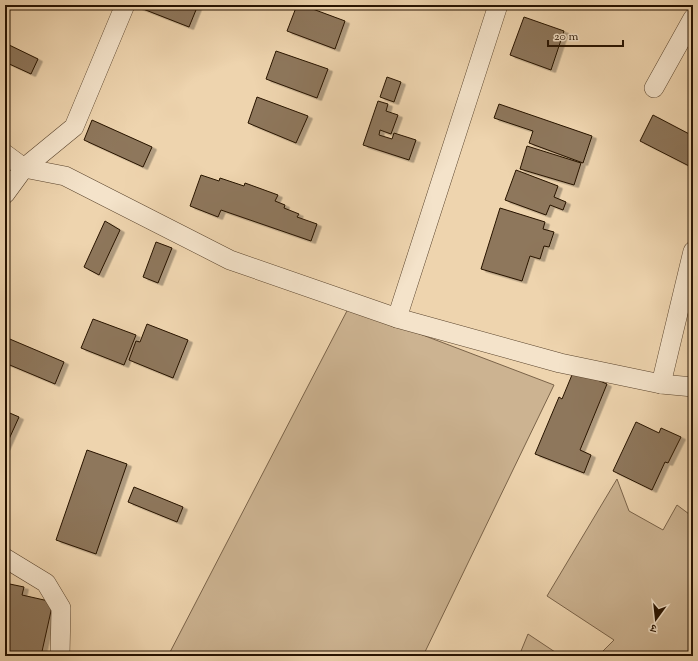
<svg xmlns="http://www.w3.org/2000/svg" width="698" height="661" font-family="'Sorts Mill Goudy','Noto Serif Devanagari',serif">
<defs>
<filter id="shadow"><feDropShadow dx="4.5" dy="2.5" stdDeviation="0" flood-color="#0004"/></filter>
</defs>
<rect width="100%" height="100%" fill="#eed4ae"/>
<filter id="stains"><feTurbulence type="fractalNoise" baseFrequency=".005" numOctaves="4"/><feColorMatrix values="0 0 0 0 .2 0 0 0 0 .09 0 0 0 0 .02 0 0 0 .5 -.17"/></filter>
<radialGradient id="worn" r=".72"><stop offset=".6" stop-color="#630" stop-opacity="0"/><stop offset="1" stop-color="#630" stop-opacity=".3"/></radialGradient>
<g fill="#ccb391" stroke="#7a6349">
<path d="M 349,307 L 554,385 L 423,656 L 168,656 Z"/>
<path d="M 617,479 L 629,511 L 663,530 L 677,505 L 693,517 L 693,656 L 598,656 L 614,640 L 547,596 Z"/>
<path d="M 528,634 L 561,656 L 519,656 Z"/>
</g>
<g fill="#8e775b" stroke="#271301" filter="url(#shadow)">
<path d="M 139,5 L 198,5 L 189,27 L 138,7 Z"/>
<path d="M 297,5 L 302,5 L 345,21 L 335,49 L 287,31 Z"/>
<path d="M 524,17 L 564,31 L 551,70 L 510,55 Z"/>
<path d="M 5,43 L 38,59 L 31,74 L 5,62 Z"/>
<path d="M 276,51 L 328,69 L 317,98 L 266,79 Z"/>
<path d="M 387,77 L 401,82 L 394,102 L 380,97 Z"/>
<path d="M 257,97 L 308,116 L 296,143 L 248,123 Z"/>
<path d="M 378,101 L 388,104 L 386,111 L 398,115 L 391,134 L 380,130 L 379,135 L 392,139 L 394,133 L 416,140 L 409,160 L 363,145 Z"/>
<path d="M 499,104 L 592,136 L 583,163 L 529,143 L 533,131 L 494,118 Z"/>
<path d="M 653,115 L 693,136 L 693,163 L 691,167 L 640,141 Z"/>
<path d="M 92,120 L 152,147 L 143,167 L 84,140 Z"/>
<path d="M 527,146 L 581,163 L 574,185 L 520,169 Z"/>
<path d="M 516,170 L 558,186 L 554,197 L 566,202 L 563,210 L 550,205 L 546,215 L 505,200 Z"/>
<path d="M 201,175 L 219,181 L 220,178 L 244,186 L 245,183 L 278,195 L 275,201 L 285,205 L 284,208 L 299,214 L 297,217 L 317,224 L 311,241 L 221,210 L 218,217 L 190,206 Z"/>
<path d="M 500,208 L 545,222 L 543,229 L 554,232 L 549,247 L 544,246 L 540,259 L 530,256 L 522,281 L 481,269 Z"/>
<path d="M 105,221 L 120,230 L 99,275 L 84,267 Z"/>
<path d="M 156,242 L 172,248 L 158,283 L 143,277 Z"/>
<path d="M 93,319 L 136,335 L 124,365 L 81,348 Z"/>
<path d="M 147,324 L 188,340 L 173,378 L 129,360 L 136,341 L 140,342 Z"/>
<path d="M 5,337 L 64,362 L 55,384 L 5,363 Z"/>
<path d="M 574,370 L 607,384 L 580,450 L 591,455 L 584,473 L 535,454 L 559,397 L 562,399 Z"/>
<path d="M 5,411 L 19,417 L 5,448 Z"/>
<path d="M 636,422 L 659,433 L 661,428 L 681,437 L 668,463 L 665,462 L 652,490 L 613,471 Z"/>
<path d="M 87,450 L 127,464 L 96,554 L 56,540 Z"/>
<path d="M 134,487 L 183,507 L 177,522 L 128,502 Z"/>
<path d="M 5,583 L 24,587 L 22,595 L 53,602 L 41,656 L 5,656 Z"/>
</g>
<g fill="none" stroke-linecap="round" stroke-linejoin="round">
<g stroke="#59432c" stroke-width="20">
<g id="minor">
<path d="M 654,88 L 693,18"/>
<path d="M 5,154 L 24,168 L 5,194"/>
<path d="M 24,168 L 65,176 L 230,260 L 397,318 L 560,363 L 661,384 L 693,387"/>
<path d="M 24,168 L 74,127 L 125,5"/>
<path d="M 397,318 L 498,5"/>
<path d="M 661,384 L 693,251"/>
<path d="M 5,558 L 46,583 L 61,608 L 60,656"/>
</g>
</g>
<use href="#minor" stroke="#f4e3ca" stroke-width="19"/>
</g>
<rect width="698" height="661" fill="none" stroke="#eed4ae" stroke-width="20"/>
<rect x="6" y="6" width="686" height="649" fill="none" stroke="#271301" stroke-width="2"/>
<rect x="10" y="10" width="678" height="641" fill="none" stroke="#271301"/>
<g transform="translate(656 619) rotate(195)" stroke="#f4e3ca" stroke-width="3" paint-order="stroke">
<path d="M0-3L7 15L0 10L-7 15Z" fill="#271301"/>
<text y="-6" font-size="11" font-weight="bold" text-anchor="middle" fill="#271301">उ</text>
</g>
<path d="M548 40v6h75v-6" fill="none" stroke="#271301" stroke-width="2"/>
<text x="554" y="40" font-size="12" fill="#271301" stroke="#f4e3ca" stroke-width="3" paint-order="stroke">20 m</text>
<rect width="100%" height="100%" filter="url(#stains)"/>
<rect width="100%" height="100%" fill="url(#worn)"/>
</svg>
